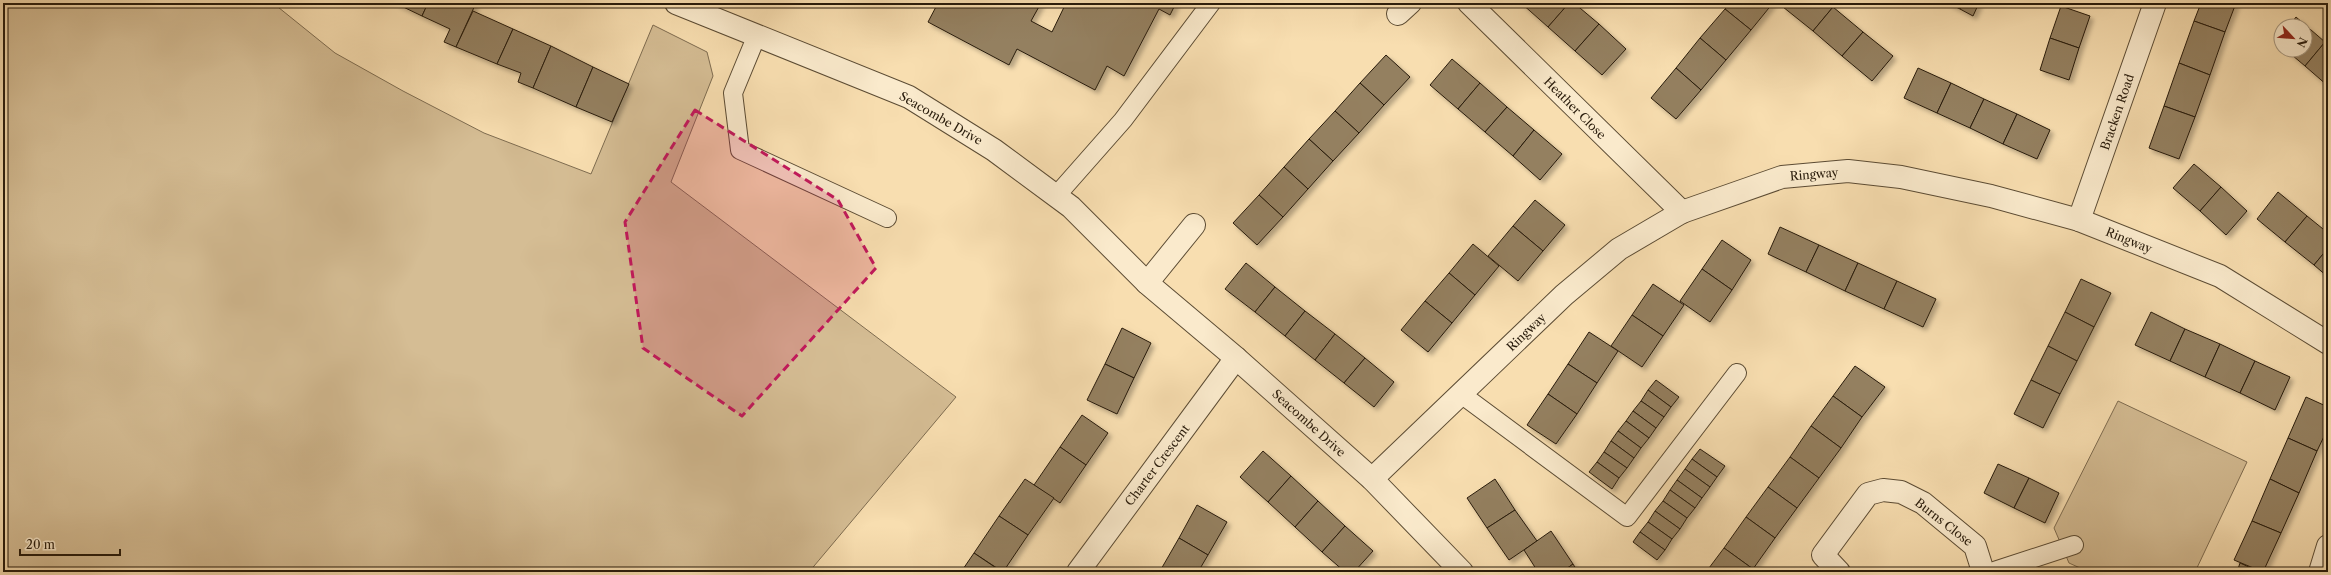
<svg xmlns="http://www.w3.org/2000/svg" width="2331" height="575" font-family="'Libre Caslon Text',serif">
<defs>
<filter id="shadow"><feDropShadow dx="3.5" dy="3.5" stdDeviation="2" flood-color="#0004"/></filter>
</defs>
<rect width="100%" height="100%" fill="#f8deb0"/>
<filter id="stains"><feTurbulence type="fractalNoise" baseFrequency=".005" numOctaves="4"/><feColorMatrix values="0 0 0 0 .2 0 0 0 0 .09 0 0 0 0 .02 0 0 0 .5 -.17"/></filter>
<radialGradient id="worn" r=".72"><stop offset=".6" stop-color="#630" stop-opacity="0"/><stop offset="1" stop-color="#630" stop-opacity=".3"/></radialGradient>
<g fill="#d5bd94" stroke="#7e6c50">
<path d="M 3,3 L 273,3 L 335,53 L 403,91 L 484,133 L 591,174 L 653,25 L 707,52 L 713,76 L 671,182 L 956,397 L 809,572 L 3,572 Z"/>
<path d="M 2118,401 L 2247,462 L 2195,572 L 2089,572 L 2069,563 L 2054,528 Z"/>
</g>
<g fill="#948061" stroke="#281b0b" filter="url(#shadow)">
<path d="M 395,3 L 428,3 L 422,16 Z"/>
<path d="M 428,3 L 476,3 L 456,47 L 444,42 L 450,29 L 422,16 Z"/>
<path d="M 938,3 L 1041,3 L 1031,21 L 1052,32 L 1066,3 L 1176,3 L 1170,15 L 1159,9 L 1124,76 L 1107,66 L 1095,90 L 1017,49 L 1009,65 L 928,22 Z"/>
<path d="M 1521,3 L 1569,3 L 1548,27 Z"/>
<path d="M 1569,3 L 1574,3 L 1599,24 L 1575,51 L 1548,27 Z"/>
<path d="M 1730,3 L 1773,3 L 1751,30 L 1725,9 Z"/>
<path d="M 1786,3 L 1828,3 L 1833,7 L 1813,31 L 1783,7 Z"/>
<path d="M 1948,3 L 1963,3 L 1960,9 Z"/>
<path d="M 1963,3 L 1979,3 L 1973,16 L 1960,9 Z"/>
<path d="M 2201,3 L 2236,3 L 2225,32 L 2194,21 Z"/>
<path d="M 2061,6 L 2090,16 L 2079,48 L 2050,38 Z"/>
<path d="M 1833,7 L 1863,32 L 1842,56 L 1813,31 Z"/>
<path d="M 1725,9 L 1751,30 L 1726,60 L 1700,38 Z"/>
<path d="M 473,11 L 513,29 L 497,64 L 456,47 Z"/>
<path d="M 2296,17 L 2325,42 L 2305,66 L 2286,50 L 2305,50 L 2305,26 L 2289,26 Z"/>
<path d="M 2194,21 L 2225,32 L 2210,75 L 2179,63 Z"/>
<path d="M 1599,24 L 1626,49 L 1602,75 L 1575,51 Z"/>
<path d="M 513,29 L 551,46 L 533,88 L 518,82 L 521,73 L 497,64 Z"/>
<path d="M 1863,32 L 1893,56 L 1872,81 L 1842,56 Z"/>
<path d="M 2281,35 L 2281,46 L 2276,41 Z"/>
<path d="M 1700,38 L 1726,60 L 1701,90 L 1676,68 Z"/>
<path d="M 2050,38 L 2079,48 L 2069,80 L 2040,70 Z"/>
<path d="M 2325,42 L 2328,44 L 2328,86 L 2305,66 Z"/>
<path d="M 551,46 L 593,67 L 576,107 L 533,88 Z"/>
<path d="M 1386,55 L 1410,77 L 1384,105 L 1360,83 Z"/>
<path d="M 1452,59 L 1480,83 L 1458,109 L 1430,85 Z"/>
<path d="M 2179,63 L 2210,75 L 2195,117 L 2164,106 Z"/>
<path d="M 593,67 L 629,84 L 612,122 L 576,107 Z"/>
<path d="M 1676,68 L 1701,90 L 1676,119 L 1651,98 Z"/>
<path d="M 1918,68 L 1951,83 L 1937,113 L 1904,98 Z"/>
<path d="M 1360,83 L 1384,105 L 1359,133 L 1335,111 Z"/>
<path d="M 1480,83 L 1507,107 L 1485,132 L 1458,109 Z"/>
<path d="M 1951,83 L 1984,99 L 1970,128 L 1937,113 Z"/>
<path d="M 1984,99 L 2017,114 L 2003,144 L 1970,128 Z"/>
<path d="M 2164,106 L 2195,117 L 2179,159 L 2149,148 Z"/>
<path d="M 1507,107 L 1534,130 L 1513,156 L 1485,132 Z"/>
<path d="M 1335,111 L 1359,133 L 1333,161 L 1309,139 Z"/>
<path d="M 2017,114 L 2050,130 L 2037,159 L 2003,144 Z"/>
<path d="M 1534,130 L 1562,154 L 1540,180 L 1513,156 Z"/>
<path d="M 1309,139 L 1333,161 L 1308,189 L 1284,167 Z"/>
<path d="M 2194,164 L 2221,187 L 2200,211 L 2173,188 Z"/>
<path d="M 1284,167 L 1308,189 L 1283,217 L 1259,195 Z"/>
<path d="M 2221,187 L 2247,211 L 2226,235 L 2200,211 Z"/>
<path d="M 2278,192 L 2307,216 L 2285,242 L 2257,219 Z"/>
<path d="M 1259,195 L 1283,217 L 1257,245 L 1233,223 Z"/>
<path d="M 1535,200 L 1565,225 L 1543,251 L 1513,226 Z"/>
<path d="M 2307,216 L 2328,233 L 2328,248 L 2314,265 L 2285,242 Z"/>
<path d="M 1513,226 L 1543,251 L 1518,281 L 1488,256 Z"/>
<path d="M 1780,227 L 1819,245 L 1806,272 L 1768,254 Z"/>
<path d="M 1722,240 L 1751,260 L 1732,290 L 1702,269 Z"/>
<path d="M 1473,244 L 1499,266 L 1475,295 L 1449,273 Z"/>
<path d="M 1819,245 L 1858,263 L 1845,291 L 1806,272 Z"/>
<path d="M 2328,248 L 2328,277 L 2314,265 Z"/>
<path d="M 1246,263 L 1275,287 L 1255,312 L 1225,289 Z"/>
<path d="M 1858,263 L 1897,281 L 1884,309 L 1845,291 Z"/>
<path d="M 1702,269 L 1732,290 L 1710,322 L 1680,301 Z"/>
<path d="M 1449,273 L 1475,295 L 1452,323 L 1425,301 Z"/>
<path d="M 2081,279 L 2111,293 L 2094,327 L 2065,312 Z"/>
<path d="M 1897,281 L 1936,299 L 1923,327 L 1884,309 Z"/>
<path d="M 1653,284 L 1684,305 L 1663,336 L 1632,315 Z"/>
<path d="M 1275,287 L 1305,311 L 1285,336 L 1255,312 Z"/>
<path d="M 1425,301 L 1452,323 L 1428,352 L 1401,330 Z"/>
<path d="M 1305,311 L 1335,334 L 1315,360 L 1285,336 Z"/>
<path d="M 2065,312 L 2094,327 L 2077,361 L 2048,346 Z"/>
<path d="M 2151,312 L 2185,329 L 2170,361 L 2135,345 Z"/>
<path d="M 1632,315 L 1663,336 L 1642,367 L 1611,346 Z"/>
<path d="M 1122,328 L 1151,343 L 1134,378 L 1105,364 Z"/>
<path d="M 2185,329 L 2220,344 L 2205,377 L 2170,361 Z"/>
<path d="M 1589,332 L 1618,351 L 1597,383 L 1568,364 Z"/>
<path d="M 1335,334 L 1365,358 L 1344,383 L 1315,360 Z"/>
<path d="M 2220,344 L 2255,361 L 2240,393 L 2205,377 Z"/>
<path d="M 2048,346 L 2077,361 L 2060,394 L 2031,380 Z"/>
<path d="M 1365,358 L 1394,382 L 1374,407 L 1344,383 Z"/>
<path d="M 2255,361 L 2290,377 L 2275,410 L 2240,393 Z"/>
<path d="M 1105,364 L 1134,378 L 1117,414 L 1087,400 Z"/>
<path d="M 1568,364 L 1597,383 L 1577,414 L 1548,394 Z"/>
<path d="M 1855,366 L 1885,387 L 1862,417 L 1833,396 Z"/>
<path d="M 1656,380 L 1679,397 L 1671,407 L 1648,390 Z"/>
<path d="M 2031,380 L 2060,394 L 2043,428 L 2014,414 Z"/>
<path d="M 1648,390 L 1671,407 L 1664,417 L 1641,401 Z"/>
<path d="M 1548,394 L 1577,414 L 1556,444 L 1527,425 Z"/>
<path d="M 1833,396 L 1862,417 L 1841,448 L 1811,426 Z"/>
<path d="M 2306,397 L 2328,407 L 2328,428 L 2317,451 L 2288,438 Z"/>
<path d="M 1641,401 L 1664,417 L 1656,428 L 1633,411 Z"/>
<path d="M 1633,411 L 1656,428 L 1649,438 L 1626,421 Z"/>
<path d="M 1082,415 L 1108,433 L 1086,465 L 1060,447 Z"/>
<path d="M 1626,421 L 1649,438 L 1641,448 L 1618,431 Z"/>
<path d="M 1811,426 L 1841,448 L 1819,478 L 1790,457 Z"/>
<path d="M 1618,431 L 1641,448 L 1634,458 L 1611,441 Z"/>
<path d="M 2288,438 L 2317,451 L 2299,493 L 2270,479 Z"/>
<path d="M 1611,441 L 1634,458 L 1627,468 L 1604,452 Z"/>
<path d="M 1060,447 L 1086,465 L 1060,503 L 1034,485 Z"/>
<path d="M 1700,449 L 1725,466 L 1717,477 L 1692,459 Z"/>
<path d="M 1263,451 L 1291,476 L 1268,502 L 1240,477 Z"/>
<path d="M 1604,452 L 1627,468 L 1619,478 L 1597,462 Z"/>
<path d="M 1790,457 L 1819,478 L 1797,508 L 1768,487 Z"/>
<path d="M 1692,459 L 1717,477 L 1710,487 L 1685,469 Z"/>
<path d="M 1597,462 L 1619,478 L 1612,489 L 1589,472 Z"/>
<path d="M 1998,464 L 2029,478 L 2014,508 L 1984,493 Z"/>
<path d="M 1685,469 L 1710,487 L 1702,498 L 1677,480 Z"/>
<path d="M 1291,476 L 1318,501 L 1295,527 L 1268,502 Z"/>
<path d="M 2029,478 L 2059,493 L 2045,523 L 2014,508 Z"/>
<path d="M 1025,479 L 1054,498 L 1028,535 L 999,516 Z"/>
<path d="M 1495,479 L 1515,510 L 1487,528 L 1467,498 Z"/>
<path d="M 2270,479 L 2299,493 L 2281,533 L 2252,521 Z"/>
<path d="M 1677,480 L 1702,498 L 1695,508 L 1670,490 Z"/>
<path d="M 1768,487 L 1797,508 L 1775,538 L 1746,517 Z"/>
<path d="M 1670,490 L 1695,508 L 1687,518 L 1663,501 Z"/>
<path d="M 1318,501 L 1345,526 L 1322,552 L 1295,527 Z"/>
<path d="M 1663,501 L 1687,518 L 1680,529 L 1655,511 Z"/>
<path d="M 1197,505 L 1227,522 L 1208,555 L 1179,538 Z"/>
<path d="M 1515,510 L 1537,541 L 1509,560 L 1487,528 Z"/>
<path d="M 1655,511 L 1680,529 L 1672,539 L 1648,522 Z"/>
<path d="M 999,516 L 1028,535 L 1003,572 L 974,553 Z"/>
<path d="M 1746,517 L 1775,538 L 1753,569 L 1724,548 Z"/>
<path d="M 2252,521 L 2281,533 L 2263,572 L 2234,560 Z"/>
<path d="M 1648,522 L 1672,539 L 1665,550 L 1640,532 Z"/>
<path d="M 1345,526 L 1373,551 L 1354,572 L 1345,572 L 1322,552 Z"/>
<path d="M 1551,531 L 1573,564 L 1562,572 L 1538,572 L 1524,550 Z"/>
<path d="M 1640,532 L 1665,550 L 1657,560 L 1633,542 Z"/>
<path d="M 1179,538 L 1208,555 L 1198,572 L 1160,571 Z"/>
<path d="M 1724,548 L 1753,569 L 1751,572 L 1706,572 Z"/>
<path d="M 974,553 L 1002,572 L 961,572 Z"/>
<path d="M 2240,563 L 2260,572 L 2237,572 Z"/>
<path d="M 1573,564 L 1578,572 L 1562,572 Z"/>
</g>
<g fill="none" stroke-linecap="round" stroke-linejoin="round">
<g stroke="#5c4c34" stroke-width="20">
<g id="service">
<path d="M 757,35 L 733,93 L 740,150 L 887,218"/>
<path d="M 1056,196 L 1123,120 L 1211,3"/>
<path d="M 1461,394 L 1627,517 L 1737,373"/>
<path d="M 1991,572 L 2074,545"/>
</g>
</g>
<g stroke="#5c4c34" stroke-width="24">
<g id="minor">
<path d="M 676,3 L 909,97 L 994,150 L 1071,207 L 1147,283 L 1236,358 L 1372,479 L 1462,572"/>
<path d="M 1469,3 L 1682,212"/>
<path d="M 1398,14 L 1410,3"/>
<path d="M 2079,220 L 2155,3"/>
<path d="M 1147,283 L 1194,225"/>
<path d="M 1372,479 L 1564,295 L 1619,249 L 1682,212 L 1782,177 L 1848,171 L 1901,177 L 1991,196 L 2079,220 L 2220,276 L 2328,343"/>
<path d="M 1078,572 L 1236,358"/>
<path d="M 1839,572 L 1823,555 L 1868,494 L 1883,490 L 1901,492 L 1923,503 L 1975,546 L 1981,565 L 1981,572"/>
<path d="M 2320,572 L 2328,546"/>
</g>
</g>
<use href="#service" stroke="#faeacc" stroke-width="18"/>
<use href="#minor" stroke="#faeacc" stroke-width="22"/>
</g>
<path fill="#c2185b" fill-opacity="0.2" stroke="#c2185b" stroke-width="3" stroke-dasharray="8 5" stroke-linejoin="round" d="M 695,110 L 838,200 L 876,268 L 742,416 L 643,348 L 625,222 Z"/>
<g text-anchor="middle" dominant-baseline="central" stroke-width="4" stroke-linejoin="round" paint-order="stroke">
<g font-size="12" fill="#281b0b" stroke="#faeacc">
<text transform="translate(1575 108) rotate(45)">Heather Close</text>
<text transform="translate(2117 112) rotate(-71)">Bracken Road</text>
<text transform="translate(941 118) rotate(30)">Seacombe Drive</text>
<text transform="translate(1814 174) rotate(-5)">Ringway</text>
<text transform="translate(2129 240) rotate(22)">Ringway</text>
<text transform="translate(1526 332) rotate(-44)">Ringway</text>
<text transform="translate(1309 423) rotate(42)">Seacombe Drive</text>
<text transform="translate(1157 465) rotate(-53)">Charter Crescent</text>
<text transform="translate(1944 522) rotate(38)">Burns Close</text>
</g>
</g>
<rect width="2331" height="575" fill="none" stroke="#f8deb0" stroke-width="16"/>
<rect x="4" y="4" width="2323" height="567" fill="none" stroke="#281b0b" stroke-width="2"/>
<rect x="8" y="8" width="2315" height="559" fill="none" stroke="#281b0b"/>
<g transform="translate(2293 38) rotate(116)"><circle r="19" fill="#faeacc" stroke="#a6977f"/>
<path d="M0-3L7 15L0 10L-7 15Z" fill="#8f2418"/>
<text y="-6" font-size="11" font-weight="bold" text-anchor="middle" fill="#281b0b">N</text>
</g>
<path d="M20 549v6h100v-6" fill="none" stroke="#281b0b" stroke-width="2"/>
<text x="26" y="549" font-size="12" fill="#281b0b" stroke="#faeacc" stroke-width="3" paint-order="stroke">20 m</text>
<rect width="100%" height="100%" filter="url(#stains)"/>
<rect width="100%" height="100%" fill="url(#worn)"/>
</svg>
